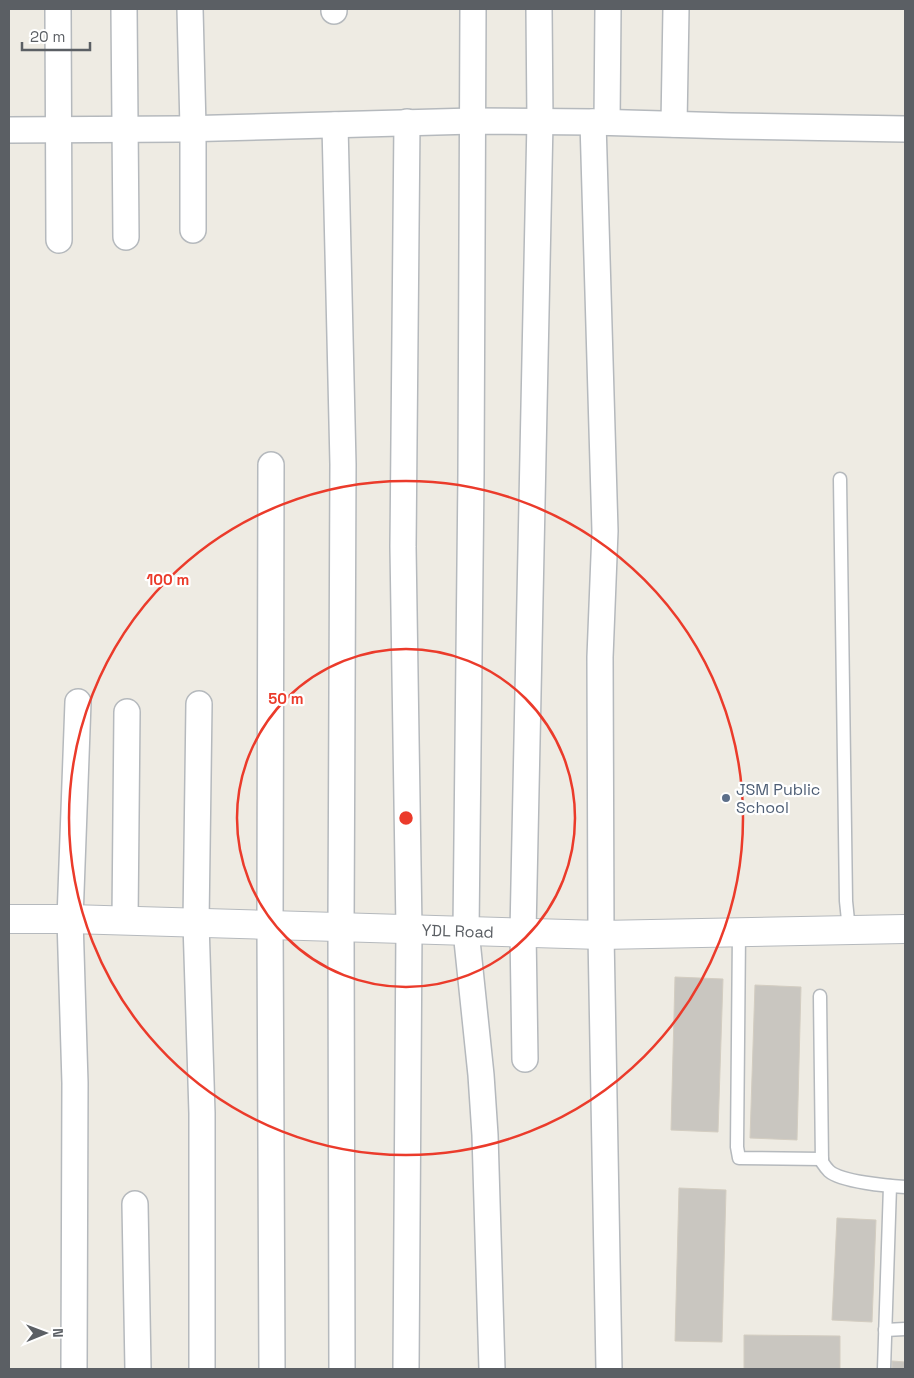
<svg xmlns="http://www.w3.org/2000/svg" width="914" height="1378" font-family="'Space Grotesk',sans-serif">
<rect width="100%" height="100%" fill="#eeebe3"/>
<g fill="#c9c6c0" stroke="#d3cdc1">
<path d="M 675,977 L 723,979 L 718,1132 L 671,1130 Z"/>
<path d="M 755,985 L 801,987 L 797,1140 L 750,1138 Z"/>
<path d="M 679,1188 L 726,1190 L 722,1342 L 675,1341 Z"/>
<path d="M 837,1218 L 876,1220 L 872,1322 L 832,1320 Z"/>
<path d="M 744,1335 L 840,1336 L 840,1369 L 744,1369 Z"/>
<path d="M 892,1361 L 905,1362 L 905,1369 L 892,1369 Z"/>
</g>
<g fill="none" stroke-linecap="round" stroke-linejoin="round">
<g stroke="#b5b9bd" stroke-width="15">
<g id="service">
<path d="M 840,479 L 846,901 L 849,930"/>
<path d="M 739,932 L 737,1147 L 739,1158 L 822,1159"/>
<path d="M 820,996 L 822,1162 C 824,1165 827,1169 829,1171 C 841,1182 889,1186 905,1187"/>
<path d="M 885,1330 L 905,1329"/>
<path d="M 884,1369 L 890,1186"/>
</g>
</g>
<g stroke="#b5b9bd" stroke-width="28">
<g id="minor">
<path d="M 58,9 L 59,240"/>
<path d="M 124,9 L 126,237"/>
<path d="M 190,9 L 193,128 L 193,230"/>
<path d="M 334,9 L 334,11"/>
<path d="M 473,9 L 471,474 L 466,931 L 481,1075 L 485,1135 L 492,1369"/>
<path d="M 593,122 L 605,531 L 600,657 L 601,935 L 609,1369"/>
<path d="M 607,122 L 608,9"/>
<path d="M 674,124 L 676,9"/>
<path d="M 335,125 L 343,464 L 341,927 L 342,1369"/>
<path d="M 9,130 L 180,129 L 473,121 L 593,122 L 731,126 L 905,129"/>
<path d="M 271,465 L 270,925 L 272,1369"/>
<path d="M 199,704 L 196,923 L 202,1113 L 202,1369"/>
<path d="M 125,921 L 127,712"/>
<path d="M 525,1059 L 523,932 L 540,121 L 539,9"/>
<path d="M 135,1204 L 138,1369"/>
<path d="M 74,1369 L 75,1083 L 70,919 L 78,702"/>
<path d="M 406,1369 L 409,929 L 403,547 L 407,122"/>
</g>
</g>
<g stroke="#b5b9bd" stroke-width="30">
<g id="tertiary">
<path id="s1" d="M 9,919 L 70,919 L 601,935 L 905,929"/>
</g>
</g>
<use href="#service" stroke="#fff" stroke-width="12"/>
<use href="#minor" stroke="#fff" stroke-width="25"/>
<use href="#tertiary" stroke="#fff" stroke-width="28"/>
</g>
<g fill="none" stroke="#eb3b2b" stroke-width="2.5">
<circle cx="406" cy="818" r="169"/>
<circle cx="406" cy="818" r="337"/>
</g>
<circle fill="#5c6f8a" stroke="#fff" stroke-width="2" cx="726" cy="798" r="5"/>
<g text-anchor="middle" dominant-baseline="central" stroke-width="4.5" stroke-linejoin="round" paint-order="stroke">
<g font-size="16" fill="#4e5e75" stroke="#fff" text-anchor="start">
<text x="736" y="789">JSM Public<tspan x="736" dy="18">School</tspan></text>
</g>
<g font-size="16" fill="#5b5f64" stroke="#fff">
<text stroke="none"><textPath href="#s1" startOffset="449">YDL Road</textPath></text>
</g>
</g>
<circle cx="406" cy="818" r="8" fill="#eb3b2b" stroke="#fff" stroke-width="2.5"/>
<g font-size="15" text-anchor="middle" font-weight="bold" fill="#eb3b2b" stroke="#fff" stroke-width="4.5" stroke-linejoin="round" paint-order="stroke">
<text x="168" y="585">100 m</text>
<text x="286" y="704">50 m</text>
</g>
<rect width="914" height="1378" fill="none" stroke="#5b5f64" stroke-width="20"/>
<g transform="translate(45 1333) rotate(89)" stroke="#ffffff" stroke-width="4" paint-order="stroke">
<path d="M0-4L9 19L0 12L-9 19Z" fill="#5b5f64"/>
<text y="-8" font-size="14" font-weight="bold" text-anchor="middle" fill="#5b5f64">N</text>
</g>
<path d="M22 42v8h68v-8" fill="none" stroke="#5b5f64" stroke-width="2.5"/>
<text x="30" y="42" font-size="15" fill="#5b5f64" stroke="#ffffff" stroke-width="4" paint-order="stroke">20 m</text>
</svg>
